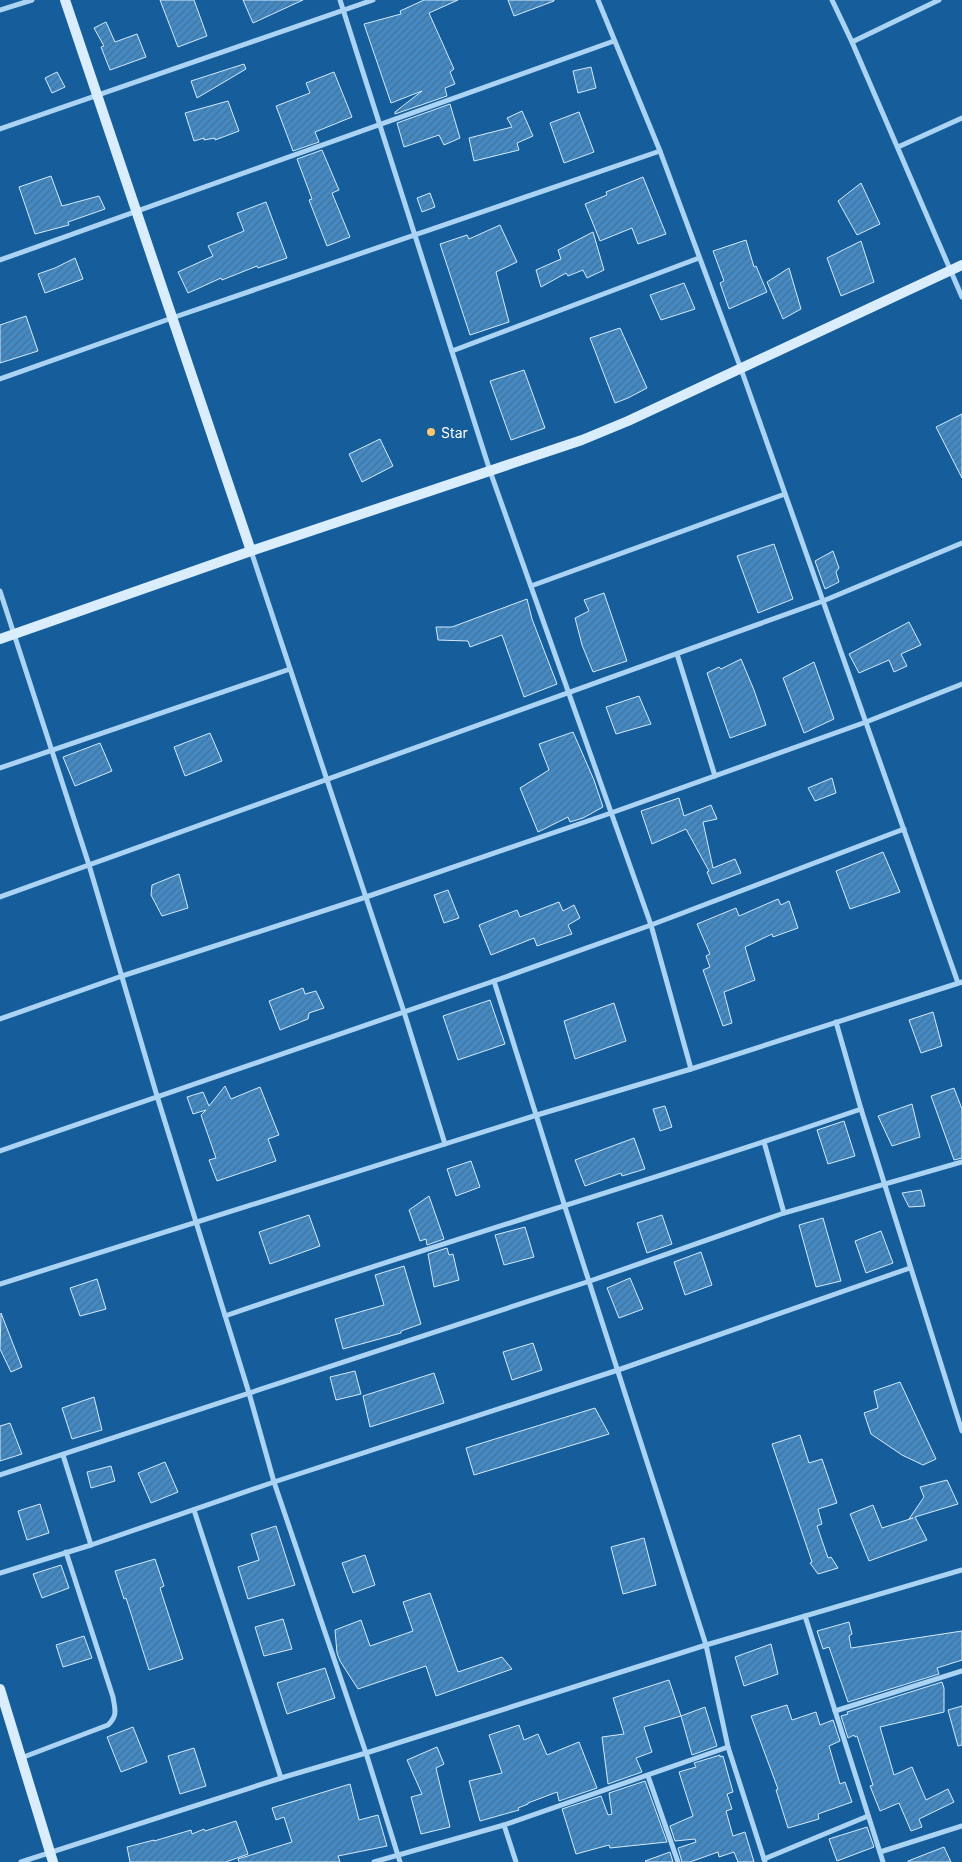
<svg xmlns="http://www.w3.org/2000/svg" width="962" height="1862" font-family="Inter,sans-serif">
<defs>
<pattern id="building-hatch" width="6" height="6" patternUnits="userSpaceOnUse" patternTransform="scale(1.25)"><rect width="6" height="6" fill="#4389c4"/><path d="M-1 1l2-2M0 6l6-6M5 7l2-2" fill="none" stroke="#477194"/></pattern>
</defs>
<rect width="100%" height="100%" fill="#165e9b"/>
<g fill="url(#building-hatch)" stroke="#d3eafd">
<path d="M 160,0 L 194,0 L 207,36 L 178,47 Z"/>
<path d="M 243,0 L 303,0 L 253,23 Z"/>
<path d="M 424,0 L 458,0 L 429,13 L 454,69 L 450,72 L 455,84 L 445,88 L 447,96 L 395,114 L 395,112 L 422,91 L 391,103 L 364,24 L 401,14 L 400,11 Z"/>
<path d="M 508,0 L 554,0 L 554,1 L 514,16 Z"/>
<path d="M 106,22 L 115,42 L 137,34 L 146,57 L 110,70 L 101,47 L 104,46 L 94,28 Z"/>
<path d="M 244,64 L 246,69 L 197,98 L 191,81 Z"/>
<path d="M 591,67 L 596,88 L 578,93 L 573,71 Z"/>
<path d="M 57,72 L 65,87 L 52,93 L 45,78 Z"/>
<path d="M 334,72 L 352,117 L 315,132 L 319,142 L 293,151 L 276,106 L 310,93 L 306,83 Z"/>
<path d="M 228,101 L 239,131 L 215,140 L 215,138 L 204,140 L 204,138 L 194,141 L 185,113 Z"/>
<path d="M 450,104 L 460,138 L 444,145 L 439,135 L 404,147 L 397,123 Z"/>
<path d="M 522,111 L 533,136 L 517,143 L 519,150 L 474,161 L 469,138 L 512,127 L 507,118 Z"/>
<path d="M 579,112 L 594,152 L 564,163 L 550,123 Z"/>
<path d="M 322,150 L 339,190 L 332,193 L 350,237 L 327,246 L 309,200 L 312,199 L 297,159 Z"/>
<path d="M 51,176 L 62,206 L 99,196 L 105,209 L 68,222 L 69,225 L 35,234 L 19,187 Z"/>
<path d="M 643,177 L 666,234 L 638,244 L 632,228 L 600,241 L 585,204 L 607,195 L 606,192 Z"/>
<path d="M 861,183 L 880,224 L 857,235 L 838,201 Z"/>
<path d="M 430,193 L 435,207 L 422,212 L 417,198 Z"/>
<path d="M 266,202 L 287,258 L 258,268 L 257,266 L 222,280 L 221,278 L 188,293 L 178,272 L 213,256 L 208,246 L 244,231 L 237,213 Z"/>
<path d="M 500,225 L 517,262 L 496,272 L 509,322 L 470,335 L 440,244 L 467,235 L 469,239 Z"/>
<path d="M 593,232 L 604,270 L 587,278 L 583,270 L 568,276 L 566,273 L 541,287 L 536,270 L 561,259 L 558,250 Z"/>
<path d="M 746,240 L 754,267 L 756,266 L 767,292 L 729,309 L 720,283 L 724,281 L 713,251 Z"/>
<path d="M 861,241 L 874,282 L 841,296 L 827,258 Z"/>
<path d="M 75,258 L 83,279 L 45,293 L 38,274 L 55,268 Z"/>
<path d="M 789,268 L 801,309 L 783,319 L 767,282 Z"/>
<path d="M 684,283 L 695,309 L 661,320 L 650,295 Z"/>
<path d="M 26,316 L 38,351 L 0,363 L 0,325 Z"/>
<path d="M 620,328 L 647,388 L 628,398 L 615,403 L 590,338 Z"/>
<path d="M 524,370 L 545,428 L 511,440 L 490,381 Z"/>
<path d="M 962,414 L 962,478 L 936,427 Z"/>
<path d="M 380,439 L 393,466 L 362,482 L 349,454 Z"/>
<path d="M 774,544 L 793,599 L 758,613 L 737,556 Z"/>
<path d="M 833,551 L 839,568 L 836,572 L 839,582 L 825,589 L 815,561 Z"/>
<path d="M 604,593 L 627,661 L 593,672 L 582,645 L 575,618 L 589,611 L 584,600 Z"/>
<path d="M 527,599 L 532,619 L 557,684 L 524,697 L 502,635 L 470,647 L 468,641 L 438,640 L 436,627 L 452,627 Z"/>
<path d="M 909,622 L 921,645 L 901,654 L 907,666 L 894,672 L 889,660 L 859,673 L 849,654 Z"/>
<path d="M 741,659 L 754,690 L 766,725 L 730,738 L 707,673 L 719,667 L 721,669 Z"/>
<path d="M 814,662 L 834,719 L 804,733 L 783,678 Z"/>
<path d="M 639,696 L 651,724 L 616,734 L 606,707 Z"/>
<path d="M 573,732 L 594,780 L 603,807 L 583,818 L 570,822 L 568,817 L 538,832 L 520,788 L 549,770 L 539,744 Z"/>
<path d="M 210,733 L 222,761 L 185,776 L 174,747 Z"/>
<path d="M 100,743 L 112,771 L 75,786 L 63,757 Z"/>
<path d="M 832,778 L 836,793 L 815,801 L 808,788 Z"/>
<path d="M 679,798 L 684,816 L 711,805 L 717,819 L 703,822 L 713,868 L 735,859 L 741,873 L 712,884 L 707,872 L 709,871 L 686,829 L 652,844 L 641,811 Z"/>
<path d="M 883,852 L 900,892 L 850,909 L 836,871 Z"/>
<path d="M 179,874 L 188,908 L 162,916 L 151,895 L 152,885 Z"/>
<path d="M 448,890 L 459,918 L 444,923 L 434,895 Z"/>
<path d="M 778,899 L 781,905 L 789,901 L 798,928 L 773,937 L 772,934 L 745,947 L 755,980 L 724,992 L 732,1023 L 723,1026 L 703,970 L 710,967 L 706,956 L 710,954 L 697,924 L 736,908 L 739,916 Z"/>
<path d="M 559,902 L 563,911 L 574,905 L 580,918 L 568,925 L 572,934 L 537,946 L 534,938 L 491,955 L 479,925 L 517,910 L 520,917 Z"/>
<path d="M 303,988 L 305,994 L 316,991 L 324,1008 L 309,1013 L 308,1019 L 280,1030 L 269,1001 Z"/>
<path d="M 490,1000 L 505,1044 L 458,1060 L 443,1016 Z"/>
<path d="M 614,1003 L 626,1041 L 575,1059 L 564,1021 Z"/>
<path d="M 933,1012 L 942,1046 L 921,1053 L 909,1020 Z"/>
<path d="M 225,1086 L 231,1099 L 260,1087 L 279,1135 L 268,1139 L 276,1161 L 217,1181 L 209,1160 L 216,1158 L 201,1115 L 206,1110 L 193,1114 L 187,1097 L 203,1092 L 209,1106 Z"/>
<path d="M 954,1088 L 962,1109 L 962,1158 L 954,1160 L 931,1096 Z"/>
<path d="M 912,1104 L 920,1137 L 892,1146 L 878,1116 Z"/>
<path d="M 665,1106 L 672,1127 L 660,1131 L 653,1109 Z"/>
<path d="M 844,1121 L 855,1156 L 828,1164 L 817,1130 Z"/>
<path d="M 634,1138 L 645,1169 L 622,1176 L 621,1173 L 585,1186 L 575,1160 Z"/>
<path d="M 471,1161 L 480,1187 L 456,1196 L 447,1169 Z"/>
<path d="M 921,1190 L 925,1206 L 909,1207 L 902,1193 Z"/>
<path d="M 429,1196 L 444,1239 L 427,1245 L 426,1239 L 420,1241 L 409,1210 Z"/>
<path d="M 309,1215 L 320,1246 L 270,1264 L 259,1232 Z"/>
<path d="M 662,1215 L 672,1244 L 647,1253 L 637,1223 Z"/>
<path d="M 823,1218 L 841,1281 L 816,1287 L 799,1225 Z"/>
<path d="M 525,1227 L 534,1257 L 504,1265 L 495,1235 Z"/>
<path d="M 881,1231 L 893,1263 L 866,1273 L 855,1241 Z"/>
<path d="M 447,1248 L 449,1255 L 453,1254 L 459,1280 L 434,1287 L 428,1254 Z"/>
<path d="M 701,1252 L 712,1285 L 685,1295 L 674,1262 Z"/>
<path d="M 404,1266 L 421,1324 L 401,1331 L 401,1333 L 343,1349 L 335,1319 L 384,1305 L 375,1275 Z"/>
<path d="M 630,1278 L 643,1309 L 619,1318 L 607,1288 Z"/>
<path d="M 97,1279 L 106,1309 L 80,1316 L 70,1288 Z"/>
<path d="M 1,1313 L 22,1367 L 11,1372 L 0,1349 Z"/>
<path d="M 533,1343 L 542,1370 L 512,1380 L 503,1352 Z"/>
<path d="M 355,1371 L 361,1394 L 336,1400 L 330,1377 Z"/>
<path d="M 434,1373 L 444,1403 L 370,1427 L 363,1396 Z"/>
<path d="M 900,1382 L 936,1459 L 923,1465 L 902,1455 L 871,1434 L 864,1413 L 878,1408 L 874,1391 Z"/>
<path d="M 94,1397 L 102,1430 L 72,1439 L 62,1408 Z"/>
<path d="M 595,1408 L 609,1434 L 474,1475 L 466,1448 Z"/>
<path d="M 10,1423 L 22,1454 L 0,1461 L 0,1426 Z"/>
<path d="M 800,1435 L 809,1463 L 822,1459 L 837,1503 L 818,1509 L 822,1524 L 817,1526 L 828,1558 L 831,1557 L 838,1568 L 818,1574 L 810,1563 L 812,1562 L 772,1444 Z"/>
<path d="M 165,1462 L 178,1492 L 151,1503 L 138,1473 Z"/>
<path d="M 111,1466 L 115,1481 L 91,1488 L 87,1472 Z"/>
<path d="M 947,1480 L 958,1504 L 915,1517 L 927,1540 L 869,1561 L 850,1514 L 873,1505 L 882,1528 L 913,1518 L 909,1519 L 924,1497 L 920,1487 Z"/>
<path d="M 40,1504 L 49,1533 L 27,1540 L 18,1511 Z"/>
<path d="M 276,1526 L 295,1585 L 248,1599 L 238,1567 L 259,1560 L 251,1534 Z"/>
<path d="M 644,1538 L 656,1585 L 623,1594 L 611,1547 Z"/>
<path d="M 365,1555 L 375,1585 L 353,1593 L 342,1563 Z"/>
<path d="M 155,1559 L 164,1586 L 160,1588 L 183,1659 L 149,1670 L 126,1598 L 124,1599 L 115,1571 Z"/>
<path d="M 61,1565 L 69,1588 L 42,1598 L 33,1574 Z"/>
<path d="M 430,1593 L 458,1672 L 502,1657 L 512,1669 L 436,1696 L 426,1666 L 358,1689 L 340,1661 L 337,1653 L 335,1630 L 361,1620 L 370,1646 L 413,1631 L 403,1602 Z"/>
<path d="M 283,1619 L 292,1649 L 264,1656 L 255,1627 Z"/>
<path d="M 849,1622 L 852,1634 L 849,1636 L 851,1648 L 962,1631 L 962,1660 L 937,1668 L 939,1674 L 848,1702 L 829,1647 L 823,1649 L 817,1631 Z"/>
<path d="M 84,1636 L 92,1658 L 63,1667 L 56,1645 Z"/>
<path d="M 771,1644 L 778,1674 L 744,1686 L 735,1657 Z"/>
<path d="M 325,1668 L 335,1698 L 287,1714 L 277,1683 Z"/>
<path d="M 669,1680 L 681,1716 L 644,1727 L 652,1752 L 636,1758 L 642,1772 L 608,1784 L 602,1737 L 624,1734 L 613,1698 Z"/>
<path d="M 942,1682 L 944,1688 L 944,1712 L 880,1727 L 894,1775 L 912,1767 L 926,1800 L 948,1789 L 954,1802 L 919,1819 L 922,1827 L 911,1831 L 899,1803 L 880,1811 L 870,1786 L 873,1785 L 857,1736 L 855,1737 L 854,1735 L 848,1738 L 841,1716 L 848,1714 L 847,1712 Z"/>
<path d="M 787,1705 L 792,1720 L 816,1712 L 820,1725 L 833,1720 L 840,1741 L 829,1746 L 840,1784 L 845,1782 L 852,1802 L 818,1814 L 819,1819 L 788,1828 L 776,1790 L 778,1789 L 751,1716 Z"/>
<path d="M 962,1706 L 962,1745 L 958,1746 L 948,1710 Z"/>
<path d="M 705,1707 L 717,1746 L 692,1755 L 681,1716 Z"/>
<path d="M 519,1725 L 524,1740 L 538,1734 L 547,1755 L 579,1742 L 597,1788 L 559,1801 L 557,1792 L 528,1803 L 528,1804 L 518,1808 L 519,1810 L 480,1821 L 469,1781 L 502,1773 L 489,1735 Z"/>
<path d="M 133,1727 L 147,1762 L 121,1772 L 107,1737 Z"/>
<path d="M 437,1747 L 444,1764 L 436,1768 L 450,1827 L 421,1834 L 411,1797 L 422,1794 L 407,1760 Z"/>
<path d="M 194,1748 L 206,1786 L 180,1794 L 168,1756 Z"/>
<path d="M 720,1755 L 720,1757 L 723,1756 L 733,1792 L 727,1794 L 732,1809 L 726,1811 L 733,1836 L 745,1832 L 754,1862 L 738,1862 L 734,1852 L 719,1857 L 718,1852 L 690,1862 L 682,1862 L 678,1848 L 696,1842 L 695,1839 L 675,1841 L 670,1826 L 693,1816 L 679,1772 L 696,1767 L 694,1763 Z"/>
<path d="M 645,1781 L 667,1842 L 610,1848 L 609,1845 L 576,1854 L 562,1809 L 601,1796 L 608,1815 L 612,1814 L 609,1793 Z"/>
<path d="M 350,1784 L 359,1820 L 378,1815 L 387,1846 L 338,1856 L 340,1862 L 239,1862 L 238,1859 L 292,1842 L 284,1817 L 276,1820 L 272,1808 Z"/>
<path d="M 236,1821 L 248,1854 L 226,1862 L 130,1862 L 127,1847 L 154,1840 L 154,1841 L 191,1830 L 192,1834 L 204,1829 L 205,1831 Z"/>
<path d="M 867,1827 L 874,1847 L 837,1861 L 829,1839 Z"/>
<path d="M 944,1847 L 951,1862 L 908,1862 L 908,1861 Z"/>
<path d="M 670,1852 L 673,1862 L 646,1862 L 645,1861 Z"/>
</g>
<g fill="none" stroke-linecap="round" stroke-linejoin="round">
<g stroke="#abd3f3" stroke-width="5">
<path d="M 340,0 L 490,471 L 651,925 L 691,1069"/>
<path d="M 598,0 L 660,151 L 741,369 L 958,983"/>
<path d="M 832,0 L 852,42 L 962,297"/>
<path d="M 0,10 L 32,0"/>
<path d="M 852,42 L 939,0"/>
<path d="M 0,129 L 373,0"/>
<path d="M 898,147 L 962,118"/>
<path d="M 0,260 L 614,41"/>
<path d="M 452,351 L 699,258"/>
<path d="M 0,379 L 172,318 L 660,151"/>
<path d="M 251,551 L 404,1012 L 445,1144"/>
<path d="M 531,586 L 785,494"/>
<path d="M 0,591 L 89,865 L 157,1096 L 249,1393 L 274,1482 L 366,1753 L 400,1862"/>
<path d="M 677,654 L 715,776"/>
<path d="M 0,768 L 290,669"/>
<path d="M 0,897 L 823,601 L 962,543"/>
<path d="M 494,981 L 565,1207 L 706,1645 L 728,1747 L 765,1862"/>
<path d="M 0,1019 L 122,976 L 366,897 L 611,813 L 866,722 L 962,684"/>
<path d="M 836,1022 L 861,1109 L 962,1431"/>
<path d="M 764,1142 L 784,1213"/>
<path d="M 0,1151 L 494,981 L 651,925 L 904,829"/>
<path d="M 0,1284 L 537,1115 L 691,1069 L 962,982"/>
<path d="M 225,1316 C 436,1243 650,1182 861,1109"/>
<path d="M 63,1455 L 91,1545"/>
<path d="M 0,1475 L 590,1281 L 784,1213 L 962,1162"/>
<path d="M 194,1510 L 281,1778"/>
<path d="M 0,1573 L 91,1545 L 274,1482 L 618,1370 L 910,1268"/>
<path d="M 805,1616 L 883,1862"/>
<path d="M 835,1711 L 962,1671"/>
<path d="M 21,1758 L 108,1725 C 118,1715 115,1710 113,1697 L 66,1552"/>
<path d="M 648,1776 L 678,1862"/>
<path d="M 504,1825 L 516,1862"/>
<path d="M 880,1852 L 962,1826"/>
<path d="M 764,1859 L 868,1816"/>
<path d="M 21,1862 L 281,1778 L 366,1753 L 706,1645 L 962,1570"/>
<path d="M 374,1862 L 504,1825 L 728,1747"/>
</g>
<g stroke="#daedfc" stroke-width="10">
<path d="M 65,0 L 251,551"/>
<path d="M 0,639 L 251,551 L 582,440 L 628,421 L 962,265"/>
<path d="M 0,1689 L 53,1862"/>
</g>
</g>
<circle fill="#ffc66d" stroke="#165e9b" stroke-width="2" cx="431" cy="432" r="5"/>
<g text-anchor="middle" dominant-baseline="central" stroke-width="4.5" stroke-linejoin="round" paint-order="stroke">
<g font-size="14" fill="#fff" stroke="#165e9b" text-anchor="start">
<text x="441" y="432">Star</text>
</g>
</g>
</svg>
